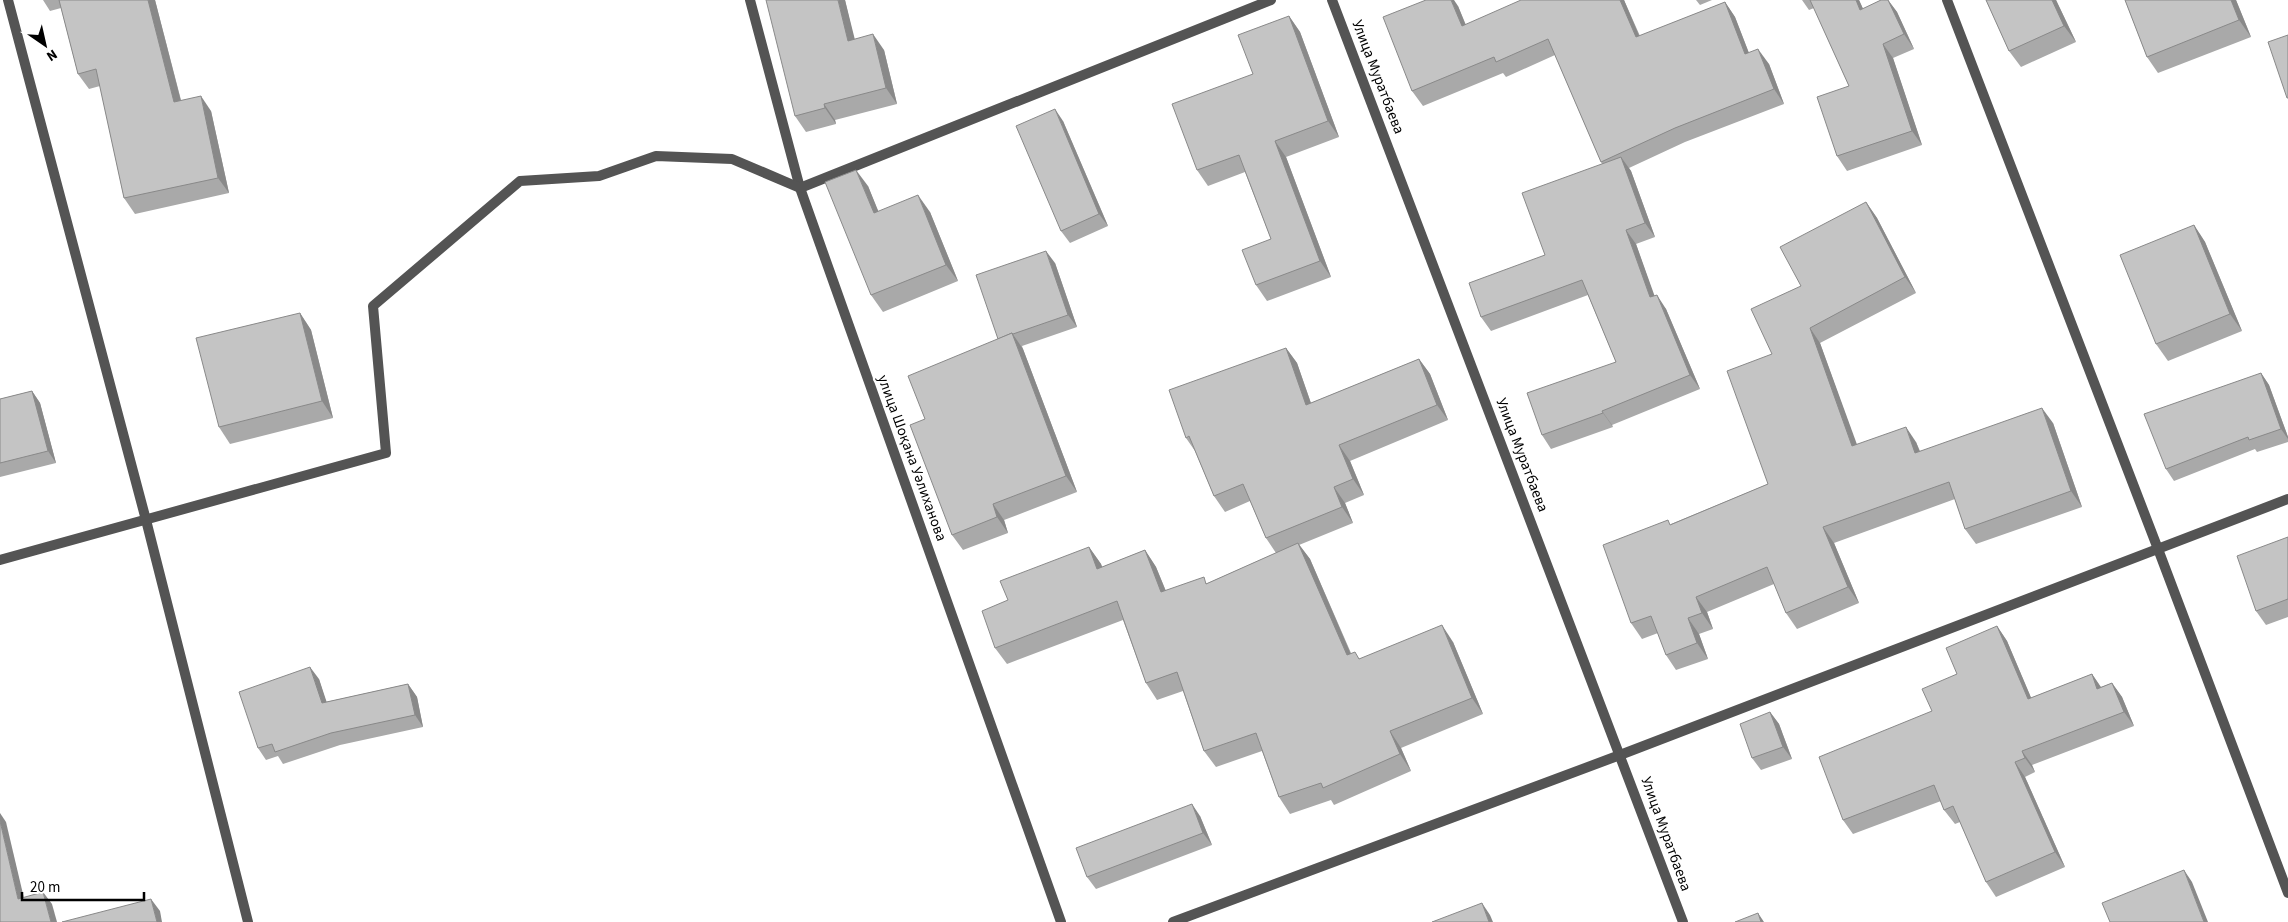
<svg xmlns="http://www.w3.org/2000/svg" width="2288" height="922" font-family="'Source Sans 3',sans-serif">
<rect width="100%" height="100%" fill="#fff"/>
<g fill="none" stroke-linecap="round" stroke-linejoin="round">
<g stroke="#545454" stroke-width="10">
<path d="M 8,0 L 146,520 L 248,922"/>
<path d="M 750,0 L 800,188 L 1061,922"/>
<path d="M 1332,0 L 1683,922"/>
<path d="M 1947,0 L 2158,549 L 2288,893"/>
<path d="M 0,560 L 386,453 L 373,306 L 520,181 L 599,176 L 656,156 L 732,159 L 800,188 L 1271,0"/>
<path d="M 1173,922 L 1620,755 L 2288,499"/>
</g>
</g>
<g fill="#a9a9a9">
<path d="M 43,0 L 155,0 L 181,100 L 211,111 L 229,193 L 135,214 L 124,198 L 100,86 L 89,89 L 78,74 L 61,8 L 50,11 Z"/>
<path d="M 845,0 L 854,39 L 884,50 L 897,104 L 835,120 L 836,124 L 806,132 L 795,116 Z"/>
<path d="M 1624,0 L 1640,36 L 1725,2 L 1735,17 L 1749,53 L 1769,64 L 1784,104 L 1685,142 L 1629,168 L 1631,171 L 1655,237 L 1636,244 L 1654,296 L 1666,309 L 1700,389 L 1612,425 L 1613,427 L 1551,449 L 1542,435 L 1616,362 L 1588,295 L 1491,331 L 1481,317 L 1545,255 L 1602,164 L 1555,55 L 1506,77 L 1503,73 L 1423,106 L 1412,91 L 1458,6 L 1466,25 Z"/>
<path d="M 1696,0 L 1712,0 L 1700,5 Z"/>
<path d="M 1802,0 L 1859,0 L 1863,9 L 1881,0 L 1888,0 L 1897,12 L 1914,49 L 1893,58 L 1922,145 L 1847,171 L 1837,156 L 1849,86 L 1814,8 L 1809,10 Z"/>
<path d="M 1986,0 L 2056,0 L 2076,42 L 2021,67 L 2009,51 Z"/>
<path d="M 2125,0 L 2236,0 L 2251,37 L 2158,73 L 2147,57 Z"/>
<path d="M 1289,16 L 1300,32 L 1339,137 L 1286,157 L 1331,277 L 1267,301 L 1256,285 L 1271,239 L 1245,172 L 1208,186 L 1197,170 L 1253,74 Z"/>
<path d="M 1063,121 L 1108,226 L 1070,243 L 1061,231 Z"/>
<path d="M 868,186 L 878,211 L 930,212 L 958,281 L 883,312 L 871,295 Z"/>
<path d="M 1866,202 L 1877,218 L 1916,293 L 1820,343 L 1856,444 L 1916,442 L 1920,451 L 2053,423 L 2082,507 L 1976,544 L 1965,529 L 1955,499 L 1834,543 L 1859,603 L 1797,629 L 1786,613 L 1774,584 L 1707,612 L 1713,629 L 1699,634 L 1708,659 L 1676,670 L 1666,655 L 1658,633 L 1642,639 L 1631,623 L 1671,524 L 1768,484 L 1772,354 L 1801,286 Z"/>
<path d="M 2194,225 L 2205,242 L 2242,331 L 2168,361 L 2156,344 Z"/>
<path d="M 1055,263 L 1077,327 L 1022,346 L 1023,349 L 1077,492 L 1004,520 L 1008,533 L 963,550 L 952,535 L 925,419 L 998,339 Z"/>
<path d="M 300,313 L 311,330 L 333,418 L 230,444 L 219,427 Z"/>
<path d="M 1286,348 L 1297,363 L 1311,403 L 1419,359 L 1430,374 L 1448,420 L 1350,461 L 1364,495 L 1345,503 L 1353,523 L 1299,545 L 1310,559 L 1351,653 L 1360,659 L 1453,642 L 1483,714 L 1401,748 L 1411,771 L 1334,805 L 1331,800 L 1290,814 L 1279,797 L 1262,751 L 1216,767 L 1204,751 L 1183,691 L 1157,700 L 1146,683 L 1123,620 L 1007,664 L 995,648 L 1008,600 L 1089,547 L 1101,564 L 1102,567 L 1145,550 L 1156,567 L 1166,591 L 1208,583 L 1276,553 L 1266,538 L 1250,501 L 1225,512 L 1214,496 L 1195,451 L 1186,438 Z"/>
<path d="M 2261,373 L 2269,385 L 2288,437 L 2288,442 L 2257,452 L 2255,449 L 2174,481 L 2166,469 Z"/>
<path d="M 32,391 L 40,403 L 56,463 L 0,477 L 0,399 Z"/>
<path d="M 2288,537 L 2288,617 L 2266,625 L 2256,611 Z"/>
<path d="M 1997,626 L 2007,641 L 2031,698 L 2092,674 L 2101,687 L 2112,683 L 2122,697 L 2134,726 L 2032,765 L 2035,772 L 2025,777 L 2065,867 L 1996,897 L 1986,882 L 1960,822 L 1955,824 L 1944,810 L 1941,801 L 1853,834 L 1843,820 L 1932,711 L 1957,674 Z"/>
<path d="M 319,679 L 326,702 L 408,684 L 417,697 L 423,727 L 340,745 L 283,764 L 278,756 L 266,760 L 258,748 Z"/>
<path d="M 1770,712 L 1779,724 L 1792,759 L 1761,770 L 1752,758 Z"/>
<path d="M 1200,816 L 1212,845 L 1096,889 L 1087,877 Z"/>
</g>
<g fill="#898989">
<path d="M 148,0 L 155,0 L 185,117 L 174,102 Z"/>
<path d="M 838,0 L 845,0 L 859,56 L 848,41 Z"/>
<path d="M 1451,0 L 1454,0 L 1458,6 L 1472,41 L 1462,26 Z"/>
<path d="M 1620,0 L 1624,0 L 1646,52 L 1636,37 Z"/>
<path d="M 1856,0 L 1859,0 L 1870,24 L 1860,10 Z"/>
<path d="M 1888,0 L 1897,12 L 1914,49 L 1904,34 Z"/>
<path d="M 2052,0 L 2056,0 L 2076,42 L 2064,26 Z"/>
<path d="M 2231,0 L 2236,0 L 2251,37 L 2239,20 Z"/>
<path d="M 1725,2 L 1735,17 L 1755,69 L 1745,54 Z"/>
<path d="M 1289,16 L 1300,32 L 1339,137 L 1328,121 Z"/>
<path d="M 873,34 L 884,50 L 897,104 L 886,88 Z"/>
<path d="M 1883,44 L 1893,58 L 1922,145 L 1912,131 Z"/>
<path d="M 1758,49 L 1769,64 L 1784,104 L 1774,89 Z"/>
<path d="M 201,96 L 211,111 L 229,193 L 218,178 Z"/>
<path d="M 824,104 L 835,120 L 836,124 L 825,108 Z"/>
<path d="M 1055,109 L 1063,121 L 1108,226 L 1099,214 Z"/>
<path d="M 1275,141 L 1286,157 L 1331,277 L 1320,261 Z"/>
<path d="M 1621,157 L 1631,171 L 1655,237 L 1645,223 Z"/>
<path d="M 856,170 L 868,186 L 886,230 L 874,213 Z"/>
<path d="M 918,195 L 930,212 L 958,281 L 946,265 Z"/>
<path d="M 1866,202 L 1877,218 L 1916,293 L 1905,277 Z"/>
<path d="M 2194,225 L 2205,242 L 2242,331 L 2230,314 Z"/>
<path d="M 1626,230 L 1636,244 L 1660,311 L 1650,297 Z"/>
<path d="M 1046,251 L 1055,263 L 1077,327 L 1068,315 Z"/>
<path d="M 1657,295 L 1666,309 L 1700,389 L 1690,375 Z"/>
<path d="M 300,313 L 311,330 L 333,418 L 322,401 Z"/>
<path d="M 1810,328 L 1820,343 L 1863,461 L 1852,446 Z"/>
<path d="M 1012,333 L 1023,349 L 1077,492 L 1066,476 Z"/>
<path d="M 1286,348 L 1297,363 L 1317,421 L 1306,405 Z"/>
<path d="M 1419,359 L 1430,374 L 1448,420 L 1437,405 Z"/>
<path d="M 2261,373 L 2269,385 L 2288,437 L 2288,439 L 2281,429 Z"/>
<path d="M 32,391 L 40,403 L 56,463 L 48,451 Z"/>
<path d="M 2042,408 L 2053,423 L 2082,507 L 2071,491 Z"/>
<path d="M 1602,411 L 1612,425 L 1613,427 L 1603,413 Z"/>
<path d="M 1906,427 L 1916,442 L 1926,468 L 1915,453 Z"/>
<path d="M 1339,445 L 1350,461 L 1364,495 L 1353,479 Z"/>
<path d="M 1334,487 L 1345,503 L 1353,523 L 1342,507 Z"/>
<path d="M 993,504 L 1004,520 L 1008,533 L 997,517 Z"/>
<path d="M 1823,527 L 1834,543 L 1859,603 L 1848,587 Z"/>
<path d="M 1298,543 L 1310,559 L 1358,671 L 1347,655 Z"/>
<path d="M 1089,547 L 1101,564 L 1109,585 L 1097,569 Z"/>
<path d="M 1145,550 L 1156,567 L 1173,609 L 1161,592 Z"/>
<path d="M 1696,597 L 1707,612 L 1713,629 L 1702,613 Z"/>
<path d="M 1688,618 L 1699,634 L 1708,659 L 1697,643 Z"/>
<path d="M 1442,625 L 1453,642 L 1483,714 L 1472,698 Z"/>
<path d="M 1997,626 L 2007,641 L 2038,714 L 2028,699 Z"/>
<path d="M 310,667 L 319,679 L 331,715 L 322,703 Z"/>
<path d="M 2092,674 L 2102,689 L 2097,689 Z"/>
<path d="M 2112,683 L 2122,697 L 2134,726 L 2124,712 Z"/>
<path d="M 408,684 L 417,697 L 423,727 L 415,715 Z"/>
<path d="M 1770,712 L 1779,724 L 1792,759 L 1783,747 Z"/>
<path d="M 1390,731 L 1401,748 L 1411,771 L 1400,754 Z"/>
<path d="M 2022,751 L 2032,765 L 2035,772 L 2025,758 Z"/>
<path d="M 2015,762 L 2025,777 L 2065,867 L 2055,852 Z"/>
<path d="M 1192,804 L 1200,816 L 1212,845 L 1203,833 Z"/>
<path d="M 0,813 L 6,822 L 27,911 L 18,899 L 0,821 Z"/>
<path d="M 2184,870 L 2192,882 L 2208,922 L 2204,922 Z"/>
<path d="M 43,892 L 52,904 L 57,922 L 51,922 Z"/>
<path d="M 151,899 L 160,911 L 162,922 L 157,922 Z"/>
<path d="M 1482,903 L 1490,915 L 1493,922 L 1489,922 Z"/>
<path d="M 1758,913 L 1764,922 L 1761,922 Z"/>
</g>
<g fill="#c4c4c4" stroke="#898989">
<path d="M 59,0 L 148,0 L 174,102 L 201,96 L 218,178 L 124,198 L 96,69 L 78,74 Z"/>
<path d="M 766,0 L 838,0 L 848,41 L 873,34 L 886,88 L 824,104 L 825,108 L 795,116 Z"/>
<path d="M 1426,0 L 1451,0 L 1462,26 L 1521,0 L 1620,0 L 1636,37 L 1725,2 L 1745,54 L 1758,49 L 1774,89 L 1675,128 L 1601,162 L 1548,39 L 1496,62 L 1494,57 L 1412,91 L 1383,17 Z"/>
<path d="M 1810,0 L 1856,0 L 1860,10 L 1881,0 L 1888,0 L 1904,34 L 1883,44 L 1912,131 L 1837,156 L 1817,97 L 1849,86 Z"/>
<path d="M 1986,0 L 2052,0 L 2064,26 L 2009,51 Z"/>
<path d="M 2125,0 L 2231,0 L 2239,20 L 2147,57 Z"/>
<path d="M 1289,16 L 1328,121 L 1275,141 L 1320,261 L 1256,285 L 1242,250 L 1271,239 L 1239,155 L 1197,170 L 1172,104 L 1253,74 L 1238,35 Z"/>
<path d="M 2288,35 L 2288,98 L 2287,98 L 2268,42 Z"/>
<path d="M 1055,109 L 1099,214 L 1061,231 L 1016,126 Z"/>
<path d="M 1621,157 L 1645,223 L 1626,230 L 1650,297 L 1657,295 L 1690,375 L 1602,411 L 1603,413 L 1542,435 L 1527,393 L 1616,362 L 1582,280 L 1481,317 L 1469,283 L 1545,255 L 1522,193 Z"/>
<path d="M 856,170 L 874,213 L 918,195 L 946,265 L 871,295 L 825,182 Z"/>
<path d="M 1866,202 L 1905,277 L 1810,328 L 1852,446 L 1906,427 L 1915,453 L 2042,408 L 2071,491 L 1965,529 L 1949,482 L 1823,527 L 1848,587 L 1786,613 L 1767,567 L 1696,597 L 1702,613 L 1688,618 L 1697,643 L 1666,655 L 1651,616 L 1631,623 L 1603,545 L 1668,520 L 1670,525 L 1768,484 L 1727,371 L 1772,354 L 1751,309 L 1801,286 L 1780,247 Z"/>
<path d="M 2194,225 L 2230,314 L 2156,344 L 2120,255 Z"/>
<path d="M 1046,251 L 1068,315 L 1013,334 L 1012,333 L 998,339 L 976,275 Z"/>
<path d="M 300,313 L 322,401 L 219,427 L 196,338 Z"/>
<path d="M 1012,333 L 1066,476 L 993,504 L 997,517 L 952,535 L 910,425 L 925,419 L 908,376 Z"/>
<path d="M 1286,348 L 1306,405 L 1419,359 L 1437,405 L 1339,445 L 1353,479 L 1334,487 L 1342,507 L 1266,538 L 1243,484 L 1214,496 L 1189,436 L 1186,438 L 1169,390 Z"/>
<path d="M 2261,373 L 2281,429 L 2249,440 L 2248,437 L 2166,469 L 2144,414 Z"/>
<path d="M 32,391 L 48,451 L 0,463 L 0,399 Z"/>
<path d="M 2288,537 L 2288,599 L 2256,611 L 2237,556 Z"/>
<path d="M 1298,543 L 1347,655 L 1355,652 L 1359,659 L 1442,625 L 1472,698 L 1390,731 L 1400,754 L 1323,788 L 1321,783 L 1279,797 L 1256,733 L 1204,751 L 1177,672 L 1146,683 L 1117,601 L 995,648 L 982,611 L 1008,600 L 1000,581 L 1089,547 L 1097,569 L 1145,550 L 1161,592 L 1204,577 L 1206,584 Z"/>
<path d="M 1997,626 L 2028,699 L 2092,674 L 2097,689 L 2112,683 L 2124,712 L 2022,751 L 2025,758 L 2015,762 L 2055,852 L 1986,882 L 1953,806 L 1944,810 L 1934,785 L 1843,820 L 1819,757 L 1932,711 L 1922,689 L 1957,674 L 1946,648 Z"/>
<path d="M 310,667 L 322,703 L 408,684 L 415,715 L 331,733 L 275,752 L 272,744 L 258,748 L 239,692 Z"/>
<path d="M 1770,712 L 1783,747 L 1752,758 L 1740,724 Z"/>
<path d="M 1192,804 L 1203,833 L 1087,877 L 1076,848 Z"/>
<path d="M 0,821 L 18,899 L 43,892 L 51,922 L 0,922 Z"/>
<path d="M 2184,870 L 2204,922 L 2110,922 L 2102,903 Z"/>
<path d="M 151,899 L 157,922 L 62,922 Z"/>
<path d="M 1482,903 L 1489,922 L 1432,922 Z"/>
<path d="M 1758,913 L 1761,922 L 1735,922 Z"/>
</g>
<g text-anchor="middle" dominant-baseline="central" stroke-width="4.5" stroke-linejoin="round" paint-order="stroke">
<g font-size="15" fill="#000" stroke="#fff">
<text transform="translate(1378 77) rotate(69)">Улица Муратбаева</text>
<text transform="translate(1522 455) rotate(69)">Улица Муратбаева</text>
<text transform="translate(912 458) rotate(70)">улица Шоқана Уәлиханова</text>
<text transform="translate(1666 834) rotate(70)">Улица Муратбаева</text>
</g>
</g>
<g transform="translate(45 45) rotate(146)" stroke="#ffffff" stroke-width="4" paint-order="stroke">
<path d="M0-4L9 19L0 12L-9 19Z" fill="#000000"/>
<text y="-8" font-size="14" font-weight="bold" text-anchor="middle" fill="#000000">N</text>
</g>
<path d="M22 892v8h122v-8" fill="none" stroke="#000000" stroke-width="2.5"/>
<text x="30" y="892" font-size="15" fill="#000000" stroke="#ffffff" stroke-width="4" paint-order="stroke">20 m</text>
</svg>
